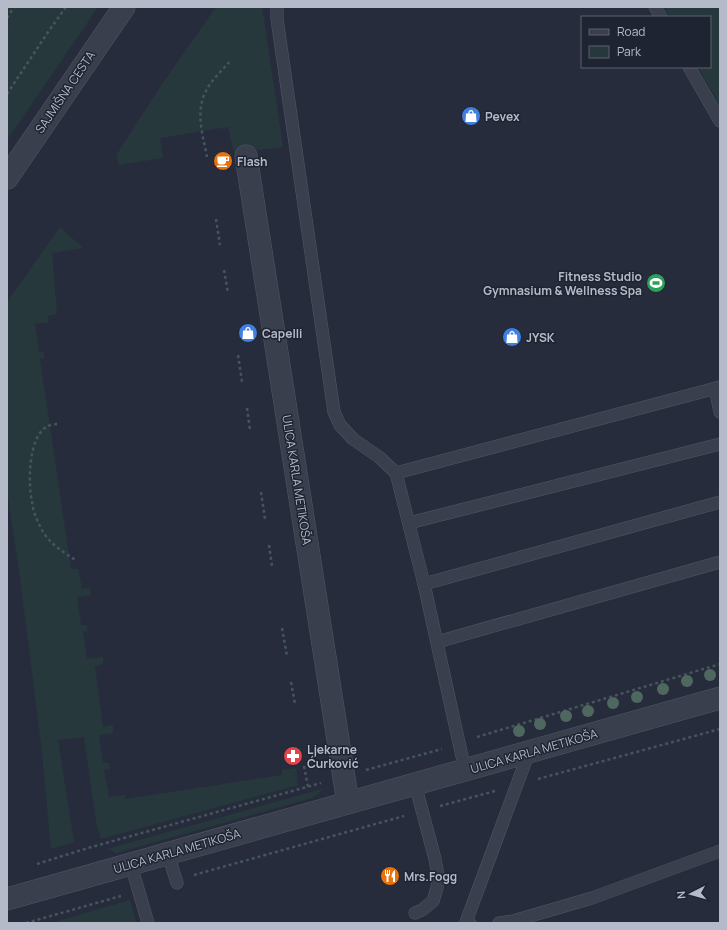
<svg xmlns="http://www.w3.org/2000/svg" width="727" height="930" font-family="Manrope,sans-serif">
<rect width="100%" height="100%" fill="#262c3c"/>
<g fill="#27383d">
<path d="M 7,7 L 98,7 L 7,140 Z"/>
<path d="M 216,7 L 262,7 L 283,147 L 234,153 L 228,127 L 160,138 L 163,158 L 118,165 L 117,154 L 158,90 Z"/>
<path d="M 664,7 L 720,7 L 720,106 L 698,67 L 710,67 L 710,17 L 670,17 Z"/>
<path d="M 60,227 L 83,248 L 52,253 L 57,314 L 48,316 L 49,322 L 35,324 L 39,352 L 43,352 L 45,358 L 40,359 L 71,569 L 78,569 L 82,589 L 90,588 L 91,595 L 77,597 L 81,625 L 87,625 L 87,631 L 83,632 L 87,659 L 103,657 L 103,664 L 95,666 L 103,727 L 113,725 L 113,733 L 99,735 L 103,763 L 109,763 L 110,769 L 104,770 L 109,797 L 125,795 L 126,799 L 282,775 L 282,770 L 296,768 L 298,785 L 101,839 L 96,821 L 84,737 L 58,740 L 74,842 L 51,849 L 41,743 L 19,570 L 7,490 L 7,302 Z"/>
<path d="M 322,789 L 318,794 L 312,798 L 116,853 L 107,849 Z"/>
<path d="M 130,900 L 136,923 L 51,923 Z"/>
</g>
<g fill="none" stroke-linecap="round" stroke-linejoin="round">
<g stroke="#515764" stroke-width="13">
<g id="service">
<path d="M 277,7 L 277,19 L 334,412 L 340,425 L 353,439 L 379,457 L 396,473 L 424,584 L 465,770"/>
<path d="M 655,7 L 661,17"/>
<path d="M 689,67 L 720,121"/>
<path d="M 715,388 L 720,412"/>
<path d="M 396,473 L 720,387"/>
<path d="M 409,523 L 720,444"/>
<path d="M 424,584 L 720,502"/>
<path d="M 437,642 L 720,562"/>
<path d="M 415,784 L 435,859 L 438,876 L 437,888 L 433,901 L 422,910 L 415,913"/>
<path d="M 168,854 L 177,883"/>
<path d="M 131,865 L 148,923"/>
<path d="M 470,923 L 466,922 L 529,752"/>
<path d="M 499,923 L 513,921 L 592,898 L 720,851"/>
</g>
</g>
<g stroke="#515764" stroke-width="23">
<g id="minor">
<path d="M 246,156 L 348,803"/>
<path d="M 7,899 L 720,698"/>
</g>
</g>
<g stroke="#515764" stroke-width="23">
<path id="tertiary" d="M 7,178 L 124,7"/>
</g>
<g stroke="#45555a" stroke-width="2.5" stroke-dasharray="3 3" stroke-linecap="butt">
<path d="M 7,18 L 14,7"/>
<path d="M 7,94 L 48,32 L 66,7"/>
<path d="M 207,157 C 203,136 195,111 206,91 C 211,80 222,71 229,62"/>
<path d="M 216,219 L 220,245"/>
<path d="M 224,270 L 228,293"/>
<path d="M 238,355 L 242,382"/>
<path d="M 247,408 L 250,430"/>
<path d="M 57,424 C 54,424 49,425 46,427 C 28,439 28,484 32,502 C 33,511 37,521 41,528 C 48,543 63,552 77,561"/>
<path d="M 261,492 L 265,519"/>
<path d="M 269,545 L 272,566"/>
<path d="M 282,628 L 287,656"/>
<path d="M 291,682 L 295,704"/>
<path d="M 477,737 L 720,664"/>
<path d="M 304,766 L 308,787"/>
<path d="M 366,770 L 442,749"/>
<path d="M 538,779 L 720,729"/>
<path d="M 440,806 L 495,791"/>
<path d="M 37,864 L 88,848 L 321,783"/>
<path d="M 194,875 L 404,816"/>
<path d="M 26,923 L 121,896"/>
</g>
<use href="#service" stroke="#393f4c" stroke-width="12"/>
<use href="#minor" stroke="#393f4c" stroke-width="22"/>
<use href="#tertiary" stroke="#393f4c" stroke-width="22"/>
</g>
<g fill="#4e675f">
<circle cx="710" cy="675" r="6"/>
<circle cx="687" cy="681" r="6"/>
<circle cx="663" cy="689" r="6"/>
<circle cx="637" cy="697" r="6"/>
<circle cx="613" cy="703" r="6"/>
<circle cx="588" cy="711" r="6"/>
<circle cx="566" cy="716" r="6"/>
<circle cx="540" cy="724" r="6"/>
<circle cx="519" cy="731" r="6"/>
</g>
<defs>
<g id="shop-disc" transform="scale(1)"><circle r="9.5" fill="#3f7fe0" stroke="#1e2431"/><path d="M-5-2.5h2.3a2.7 3.5 0 0 1 5.4 0H5L5.5 6h-11ZM-1.5-2.5h3a1.5 2.3 0 0 0-3 0Z" fill="#fff"/></g>
<g id="cafe-disc" transform="scale(1)"><circle r="9.5" fill="#e8710a" stroke="#1e2431"/><path d="M-5.5-4.5H6V0H3Q3 3.5 0 3.5H-2.5Q-5.5 3.5-5.5 0ZM3-3.2v2h1.7v-2ZM-6 4.5H4V6H-6Z" fill="#fff"/></g>
<g id="stadium-disc" transform="scale(1)"><circle r="9.5" fill="#2e9e5b" stroke="#1e2431"/><path d="M0-5a6.5 5 0 1 0 0 10a6.5 5 0 1 0 0-10ZM-3.5-1.8h7v3.6h-7Z" fill="#fff"/></g>
<g id="pharmacy-disc" transform="scale(1)"><circle r="9.5" fill="#e0444e" stroke="#1e2431"/><path d="M-2-6h4v4h4v4h-4v4h-4v-4h-4v-4h4Z" fill="#fff"/></g>
<g id="restaurant-disc" transform="scale(1)"><circle r="9.5" fill="#e8710a" stroke="#1e2431"/><path d="M-5-6h1v4h1v-4h1v4h1v-4h1v5L-1.5 .5V6h-2V.5L-5-1ZM5-6V6H3V1.5H1.5Q1.5-4 5-6Z" fill="#fff"/></g>
</defs>
<g fill-rule="evenodd">
<use href="#shop-disc" x="471" y="116"/>
<use href="#cafe-disc" x="223" y="161"/>
<use href="#stadium-disc" x="656" y="283"/>
<use href="#shop-disc" x="248" y="333"/>
<use href="#shop-disc" x="512" y="337"/>
<use href="#pharmacy-disc" x="293" y="756"/>
<use href="#restaurant-disc" x="390" y="876"/>
</g>
<g text-anchor="middle" dominant-baseline="central" stroke-width="3" stroke-linejoin="round" paint-order="stroke">
<g font-size="12" fill="#b5bac8" stroke="#1e2431">
<text transform="translate(65 92) rotate(-56)">SAJMIŠNA CESTA</text>
<text transform="translate(297 480) rotate(81)">ULICA KARLA METIKOŠA</text>
<text transform="translate(534 751) rotate(-16)">ULICA KARLA METIKOŠA</text>
<text transform="translate(177 851) rotate(-16)">ULICA KARLA METIKOŠA</text>
</g>
<g font-size="12" font-weight="bold" fill="#b5bac8" stroke="#1e2431" text-anchor="start">
<text x="485" y="116">Pevex</text>
<text x="237" y="161">Flash</text>
<text x="642" y="276" text-anchor="end">Fitness Studio<tspan x="642" dy="14">Gymnasium &amp; Wellness Spa</tspan></text>
<text x="262" y="333">Capelli</text>
<text x="526" y="337">JYSK</text>
<text x="307" y="749">Ljekarne<tspan x="307" dy="14">Ćurković</tspan></text>
<text x="404" y="876">Mrs.Fogg</text>
</g>
</g>
<rect width="727" height="930" fill="none" stroke="#b5bac8" stroke-width="16"/>
<rect x="581" y="16" width="130" height="52" fill="#1e2431" stroke="#5a606d"/>
<rect x="589" y="29" width="20" height="6" fill="#393f4c" stroke="#5a606d"/>
<text x="617" y="36" font-size="12" fill="#b5bac8">Road</text>
<rect x="589" y="46" width="20" height="12" fill="#27383d" stroke="#5a606d"/>
<text x="617" y="56" font-size="12" fill="#b5bac8">Park</text>
<g transform="translate(691 894) rotate(264)" stroke="#1e2431" stroke-width="3" paint-order="stroke">
<path d="M0-3L7 15L0 10L-7 15Z" fill="#b5bac8"/>
<text y="-6" font-size="11" font-weight="bold" text-anchor="middle" fill="#b5bac8">N</text>
</g>
</svg>
